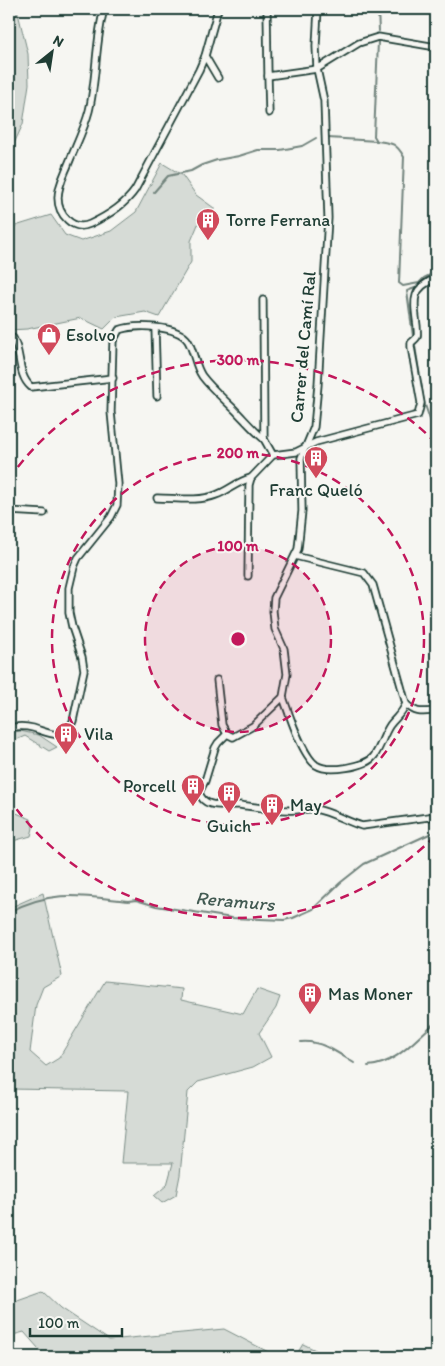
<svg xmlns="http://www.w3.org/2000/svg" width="445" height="1366" font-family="Itim,sans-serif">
<rect width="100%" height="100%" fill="#f6f6f2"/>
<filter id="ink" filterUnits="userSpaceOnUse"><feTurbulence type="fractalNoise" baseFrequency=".02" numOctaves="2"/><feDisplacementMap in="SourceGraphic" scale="10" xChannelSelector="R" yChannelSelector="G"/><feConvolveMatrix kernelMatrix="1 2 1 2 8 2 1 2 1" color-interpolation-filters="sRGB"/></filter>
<g filter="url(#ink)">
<g fill="#d6dbd6" stroke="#7a8c85">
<path d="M 9,9 L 17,9 L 28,54 L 29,84 L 23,124 L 11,150 L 9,146 Z"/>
<path d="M 162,163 L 182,175 L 196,195 L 214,208 L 212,222 L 199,222 L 191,241 L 191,262 L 159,317 L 145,312 L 116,317 L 104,329 L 81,318 L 27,329 L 9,330 L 9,228 L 51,215 L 65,235 L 81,241 L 111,231 L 136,212 Z"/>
<path d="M 20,731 L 39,735 L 57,747 L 49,751 L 25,736 L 9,743 L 9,733 Z"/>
<path d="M 9,810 L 31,819 L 33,828 L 31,836 L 9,842 Z"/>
<path d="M 43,893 L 62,976 L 43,987 L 36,1005 L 30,1052 L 46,1066 L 59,1058 L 105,981 L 182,989 L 181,1000 L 243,1014 L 257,989 L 280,997 L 276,1008 L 259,1033 L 271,1057 L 253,1067 L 198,1082 L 188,1092 L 180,1175 L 176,1195 L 162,1203 L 154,1196 L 167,1185 L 173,1163 L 121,1163 L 128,1091 L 9,1089 L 9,908 Z"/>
<path d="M 43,1291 L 61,1308 L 109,1340 L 224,1329 L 276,1356 L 293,1357 L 46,1357 L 24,1332 L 9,1336 L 9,1303 Z"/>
<path d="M 303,1344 L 330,1357 L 295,1357 Z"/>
</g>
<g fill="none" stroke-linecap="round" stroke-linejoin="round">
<g stroke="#72847d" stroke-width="2">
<path d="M 378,9 L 379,31"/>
<path d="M 378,42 L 374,136 L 377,141 C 392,143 396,143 404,157 L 399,283 L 403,286 L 419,283 L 424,278 L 436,272"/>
<path d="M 328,138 L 377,141"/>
<path d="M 154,192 L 168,176 L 191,171 L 202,165 L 217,160 L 239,156 L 258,150 L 280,150 L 302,146 L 316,138"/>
<path d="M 413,336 L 407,291 L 415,288"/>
<path d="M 415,346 L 424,402 L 436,437"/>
<path d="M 9,912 C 53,889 81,896 128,901 L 136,900 L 156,906 L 232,918 L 284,920 L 293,918 L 313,909 L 340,883 L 364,864 L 436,831"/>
<path d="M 301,1042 C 321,1040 338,1053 354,1063"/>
<path d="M 368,1066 C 397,1064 415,1039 436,1022"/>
</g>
<g stroke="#1f3d34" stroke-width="9">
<g id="minor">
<path d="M 104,9 C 95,42 97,78 89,111 C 84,130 75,147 68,165 C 64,175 58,186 58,198 C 58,214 73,232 90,224 C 107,216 124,206 135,190 L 199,70 L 205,56 L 218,9"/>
<path d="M 267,9 L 268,76 L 317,69 L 359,43 L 378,37 L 436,47"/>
<path d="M 318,9 L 316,46 L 317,69 L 324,101 L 328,218 L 318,385 L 314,427 L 301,458 L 302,511 L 298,549 L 274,598 L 273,611 L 275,629 L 284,649 L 287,674 L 283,697 L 253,726 L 233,737 L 227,734 L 218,743 L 215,748 L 205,781 L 199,792 C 204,810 225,804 239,805 C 255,807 271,810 288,810 C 297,811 306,808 315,809 C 332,812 345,821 362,826 L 436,816"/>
<path d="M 205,56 L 218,78"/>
<path d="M 268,76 L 269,113"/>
<path d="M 263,300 L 264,439 L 273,455 L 296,452 L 316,442 L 418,415 L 421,403 L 411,347 L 411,343 C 413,341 415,340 417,337 C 418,334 417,329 417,326 C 414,301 410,289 436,278"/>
<path d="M 155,328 L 157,396"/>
<path d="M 9,337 L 13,338 C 22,353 17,375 31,387 L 113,378"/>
<path d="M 157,498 C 175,498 198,502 216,495 C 228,491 238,481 251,478"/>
<path d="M 9,511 L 44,513"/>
<path d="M 248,576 L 249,485 L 251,478 L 273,455"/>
<path d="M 217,680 L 222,725 L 227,734"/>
<path d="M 283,697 C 289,714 302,755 316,765 C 328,773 366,767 374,756 C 381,747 383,735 390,725 C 396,717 401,715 406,704 L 373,585 L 364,573 L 295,556"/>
<path d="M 406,704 C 416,714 422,712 436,711"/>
<path d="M 9,728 C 17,726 25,726 33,728 C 50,733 64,743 73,721 L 84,670 L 82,657 L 72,627 L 69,613 L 69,588 L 74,567 L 78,558 L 111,517 L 117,505 L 118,484 L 111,412 L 113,341 L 119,330 C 134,324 178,325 188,341 C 194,351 195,366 202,376 C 211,388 224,399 234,409 C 244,419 253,430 264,439"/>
</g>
</g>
<use href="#minor" stroke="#f6f6f2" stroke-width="5.5"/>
</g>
</g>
<circle cx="238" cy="639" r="93" fill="#c2185b" fill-opacity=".12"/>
<g fill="none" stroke="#c2185b" stroke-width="2.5" stroke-dasharray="9 6">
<circle cx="238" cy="639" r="93"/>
<circle cx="238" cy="639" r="186"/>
<path d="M435 836A279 279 0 0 1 9 799M9 479A279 279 0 0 1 435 442"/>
</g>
<defs>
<g id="building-pin" transform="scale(1.25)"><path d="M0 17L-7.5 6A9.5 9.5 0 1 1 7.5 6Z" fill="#d1495b" stroke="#f6f6f2"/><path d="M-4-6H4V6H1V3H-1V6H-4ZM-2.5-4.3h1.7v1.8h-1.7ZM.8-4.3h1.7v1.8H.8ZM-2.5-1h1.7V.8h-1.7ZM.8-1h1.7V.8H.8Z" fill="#fff"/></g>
<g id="shop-pin" transform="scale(1.25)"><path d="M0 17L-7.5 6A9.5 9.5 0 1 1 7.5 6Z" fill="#d1495b" stroke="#f6f6f2"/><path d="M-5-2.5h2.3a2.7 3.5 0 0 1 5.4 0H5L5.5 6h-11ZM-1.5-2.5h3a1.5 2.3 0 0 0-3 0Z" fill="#fff"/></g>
</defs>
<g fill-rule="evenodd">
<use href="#building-pin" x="208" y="220"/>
<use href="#shop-pin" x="49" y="335"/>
<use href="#building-pin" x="316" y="458"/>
<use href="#building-pin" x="66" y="734"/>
<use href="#building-pin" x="193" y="786"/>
<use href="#building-pin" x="229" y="793"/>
<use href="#building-pin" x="272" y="805"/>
<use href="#building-pin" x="310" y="994"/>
</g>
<g text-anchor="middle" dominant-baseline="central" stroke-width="4" stroke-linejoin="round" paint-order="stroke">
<g font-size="18" fill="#1f3d34" stroke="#f6f6f2" text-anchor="start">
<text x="226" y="220">Torre Ferrana</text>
<text x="66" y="335">Esolvo</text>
<text x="316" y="490" text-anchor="middle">Franc Queló</text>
<text x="84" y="734">Vila</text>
<text x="176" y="786" text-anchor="end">Porcell</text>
<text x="290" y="805">May</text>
<text x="229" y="826" text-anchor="middle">Guich</text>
<text x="328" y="994">Mas Moner</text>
</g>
<g font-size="18" fill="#1f3d34" stroke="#f6f6f2">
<text transform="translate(303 347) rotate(-85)">Carrer del Camí Ral</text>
</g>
<g font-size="19" font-style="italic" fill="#425a52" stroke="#f6f6f2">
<text transform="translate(235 901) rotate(5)">Reramurs</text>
</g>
</g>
<circle cx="238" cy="639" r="8" fill="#c2185b" stroke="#f6f6f2" stroke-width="2.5"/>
<g font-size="15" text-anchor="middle" font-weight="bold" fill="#c2185b" stroke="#f6f6f2" stroke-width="4" stroke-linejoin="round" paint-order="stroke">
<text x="238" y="365">300 m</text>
<text x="238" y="458">200 m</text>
<text x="238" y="551">100 m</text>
</g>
<rect width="445" height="1366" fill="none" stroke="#f6f6f2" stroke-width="30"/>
<rect x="15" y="15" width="415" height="1336" fill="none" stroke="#1f3d34" stroke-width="2" filter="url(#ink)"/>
<g transform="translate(52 52) rotate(30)" stroke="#f6f6f2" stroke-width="4" paint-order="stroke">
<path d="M0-4L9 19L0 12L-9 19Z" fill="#1f3d34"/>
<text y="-8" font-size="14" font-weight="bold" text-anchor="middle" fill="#1f3d34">N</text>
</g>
<path d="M30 1328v8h92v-8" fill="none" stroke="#1f3d34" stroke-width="2.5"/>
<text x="38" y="1328" font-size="15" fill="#1f3d34" stroke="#f6f6f2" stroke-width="4" paint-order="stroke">100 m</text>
</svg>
